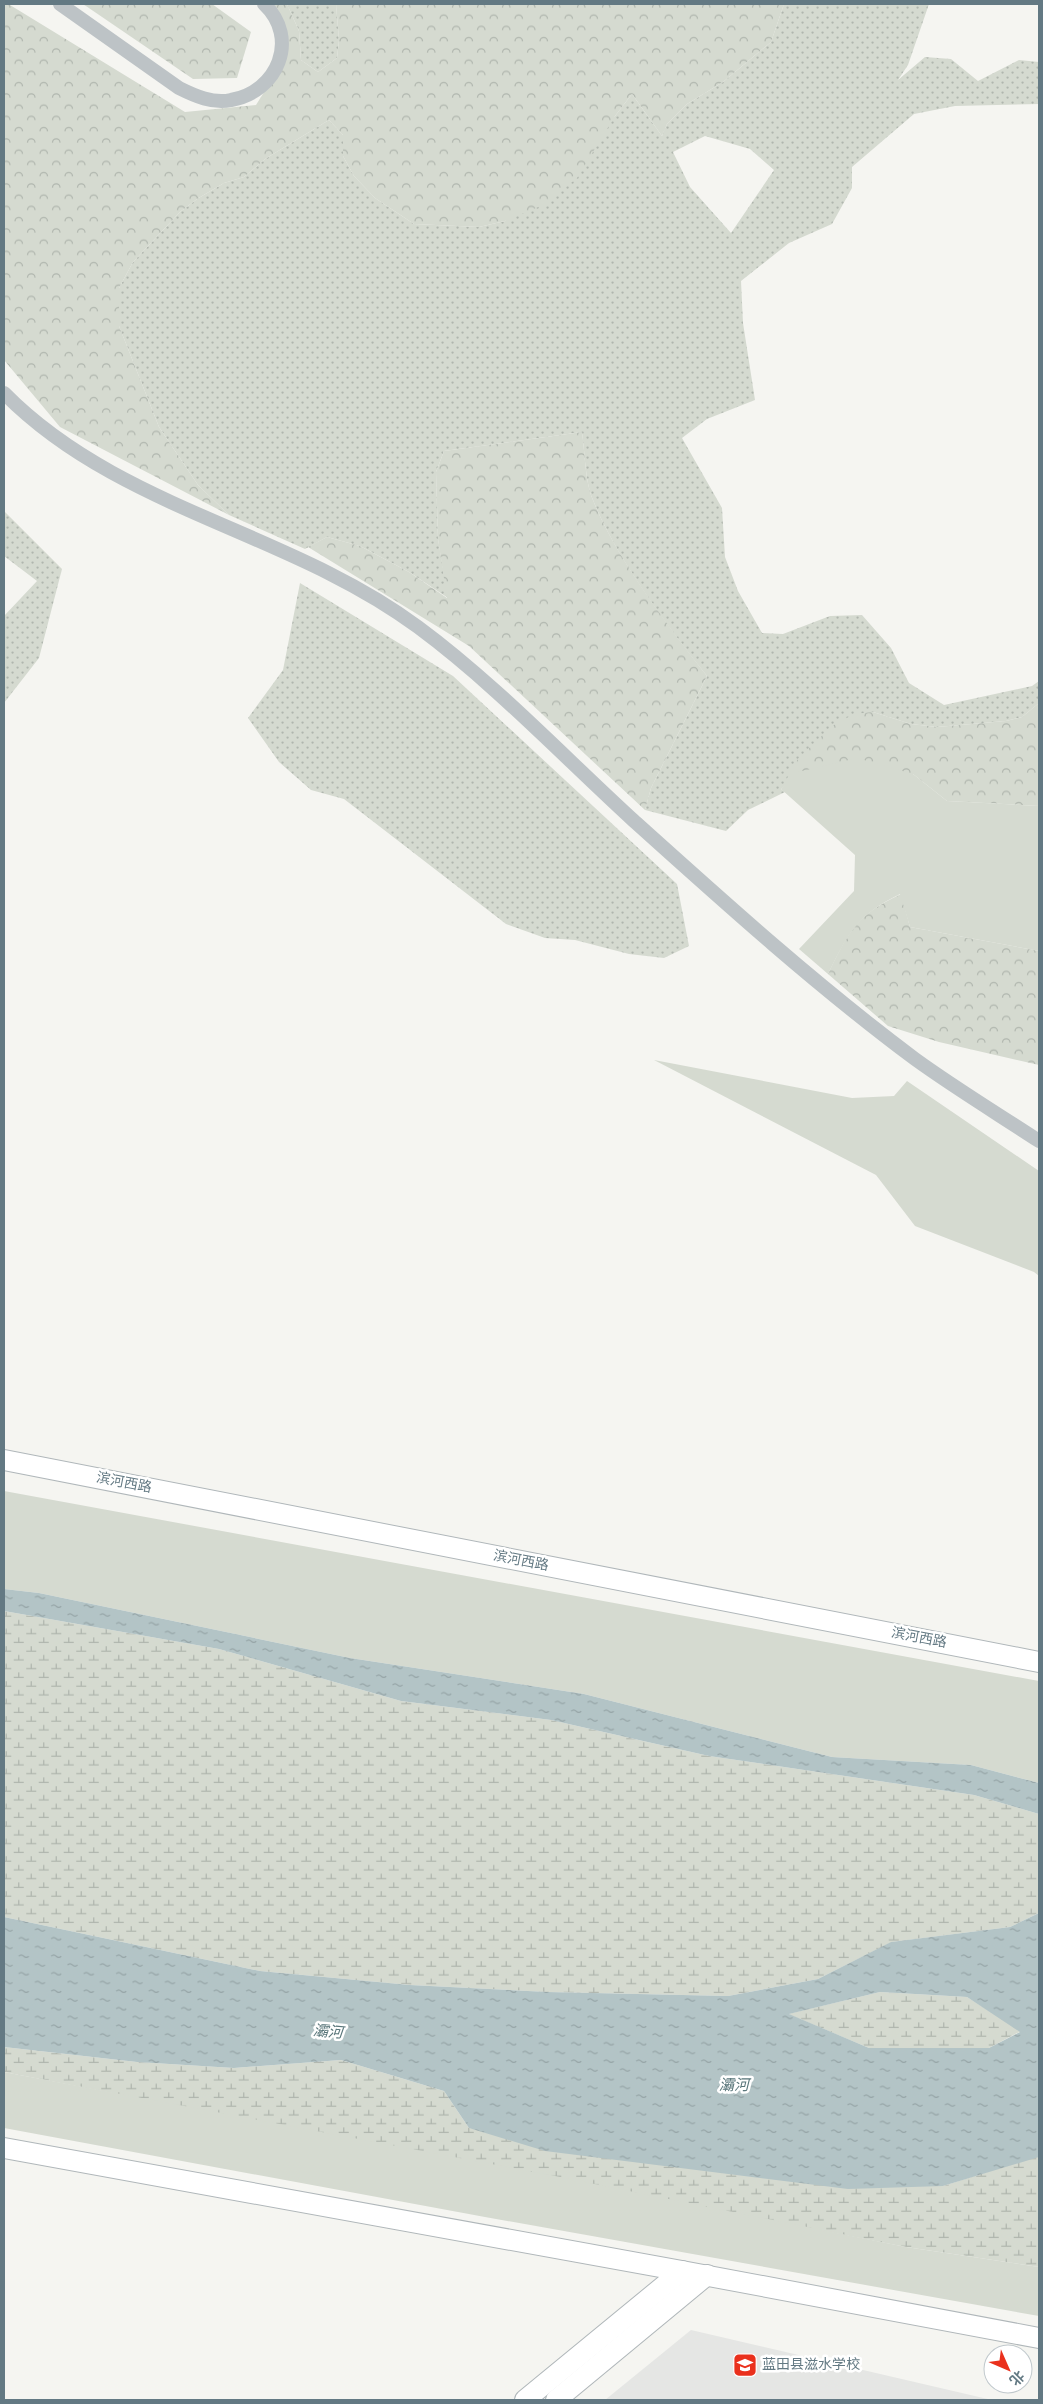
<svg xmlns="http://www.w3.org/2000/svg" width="1043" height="2404" font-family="'Source Sans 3','Noto Sans SC',sans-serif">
<defs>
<pattern id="grass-dots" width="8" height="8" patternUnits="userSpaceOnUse" patternTransform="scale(1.25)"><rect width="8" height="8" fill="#d5dad0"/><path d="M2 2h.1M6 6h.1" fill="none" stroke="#b0b6ae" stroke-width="1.8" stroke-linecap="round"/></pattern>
<pattern id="forest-crowns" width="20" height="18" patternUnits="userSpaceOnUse" patternTransform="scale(1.25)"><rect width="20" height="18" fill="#d5dad0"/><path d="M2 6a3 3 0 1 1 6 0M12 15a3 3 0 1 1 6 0" fill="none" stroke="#b0b6ae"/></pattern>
<pattern id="wetland-marsh" width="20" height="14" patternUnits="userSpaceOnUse" patternTransform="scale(1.25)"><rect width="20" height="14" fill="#d5dad0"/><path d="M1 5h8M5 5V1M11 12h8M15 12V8" fill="none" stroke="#b0b6ae"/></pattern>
<pattern id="water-ripples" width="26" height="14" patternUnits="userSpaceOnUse" patternTransform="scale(1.25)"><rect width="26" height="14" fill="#b3c4c6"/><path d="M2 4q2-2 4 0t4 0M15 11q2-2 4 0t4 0" fill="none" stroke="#95a4a6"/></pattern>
</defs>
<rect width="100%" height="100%" fill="#f5f5f1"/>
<path fill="#e5e6e4" d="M 691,2330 L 992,2400 L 605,2400 Z"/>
<g fill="url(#grass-dots)" fill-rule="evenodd">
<path d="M 287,4 L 336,4 L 339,40 L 337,58 L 318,72 L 301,60 L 299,31 Z"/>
<path d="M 784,4 L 929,4 L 908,65 L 898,80 L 925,57 L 951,59 L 978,81 L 1019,60 L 1039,62 L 1039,104 L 955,106 L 914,114 L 852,167 L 852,188 L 832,224 L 789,243 L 741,281 L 743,323 L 755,400 L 707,419 L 682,438 L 722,508 L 725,557 L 738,591 L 762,633 L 783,634 L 830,616 L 862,615 L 891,648 L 909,683 L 944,705 L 1032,686 L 1039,681 L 1039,703 L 1022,717 L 1006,721 L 937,727 L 911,724 L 873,712 L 781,789 L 785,792 L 748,810 L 726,831 L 645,810 L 651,788 L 707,676 C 668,627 616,558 593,500 C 585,482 585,452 582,432 L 444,451 L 436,472 L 438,539 L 448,598 L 409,572 L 360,546 L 327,537 L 305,549 L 229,515 L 198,485 L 159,427 L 119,326 L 119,288 L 133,262 L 180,212 L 197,199 L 224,183 L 244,177 L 265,159 L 329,120 L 343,135 L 343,156 L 354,176 L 375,198 L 414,224 L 479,227 L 505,221 L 615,116 L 632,94 L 662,136 L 667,124 L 687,104 L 723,82 L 771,42 ZM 705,136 L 750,149 L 774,170 L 731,233 L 690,187 L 673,152 Z"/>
<path d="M 4,511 L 62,569 L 39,658 L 4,703 L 4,616 L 37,581 L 4,556 Z"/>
<path d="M 300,583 L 453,676 L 677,884 L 689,946 L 664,958 L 629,954 L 575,940 L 545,938 L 506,924 L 344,799 L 311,790 L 279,762 L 248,718 L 283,670 Z"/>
</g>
<g fill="url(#forest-crowns)">
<path d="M 83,4 L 212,4 L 251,32 L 237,78 L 193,79 Z"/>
<path d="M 265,4 L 287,4 L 299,31 L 301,60 L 318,72 L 337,58 L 339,40 L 336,4 L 784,4 L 771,42 L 723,82 L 687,104 L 667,124 L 662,136 L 632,94 L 615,116 L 577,178 L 543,205 L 505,221 L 479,227 L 414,224 L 375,198 L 354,176 L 343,156 L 343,135 L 329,120 L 265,159 L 244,177 L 224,183 L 197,199 L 180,212 L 133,262 L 119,288 L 119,326 L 159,427 L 198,485 L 229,515 L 60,427 L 4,360 L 4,5 L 10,5 L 185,112 L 256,105 L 279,68 L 280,16 Z"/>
<path d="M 582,432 C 585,452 585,482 593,500 C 616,558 669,627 707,676 L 651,788 L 645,810 L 469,646 L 308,547 L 327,537 L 360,546 L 409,572 L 447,598 L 438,539 L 436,472 L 444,451 Z"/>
<path d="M 1039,703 L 1039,806 L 947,801 L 913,774 L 798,772 L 781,789 L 798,759 L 832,726 L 854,714 L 873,712 L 911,724 L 937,727 L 1006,721 L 1022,717 Z"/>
<path d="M 901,894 L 910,927 L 1039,951 L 1039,1065 L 939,1042 L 888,1026 L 828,974 C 849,931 856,915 901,894 Z"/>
</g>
<g fill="url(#wetland-marsh)">
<path d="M 4,1611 L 219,1649 L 401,1701 L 551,1720 L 709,1756 L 974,1795 L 1039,1814 L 1039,1913 L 1010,1927 L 892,1942 L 818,1979 L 728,1996 L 548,1992 L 410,1985 L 260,1971 L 4,1917 Z"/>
<path d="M 880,1992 L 967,1997 L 1021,2031 L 989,2048 L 869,2048 L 788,2014 Z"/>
<path d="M 4,2047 L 137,2062 L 234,2068 L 341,2060 L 444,2091 L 469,2128 L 943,2186 L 1038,2156 L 1039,2267 L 906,2247 L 4,2072 Z"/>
</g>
<g fill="#d5dad0">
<path d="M 857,758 L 913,774 L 947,801 L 1039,806 L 1039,951 L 910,927 L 900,894 C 857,915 849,932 828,974 L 799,949 L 854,891 L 855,855 L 781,789 L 798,772 Z"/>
<path d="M 654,1060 L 852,1098 L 894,1096 L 907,1081 L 1039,1171 L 1039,1276 L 1034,1272 L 915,1226 L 876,1175 Z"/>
<path d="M 4,1491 L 1039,1681 L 1039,1783 L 971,1765 L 832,1757 L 584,1694 L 350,1658 L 39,1593 L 4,1589 Z"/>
<path d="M 4,2072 L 555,2176 L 906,2247 L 1039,2267 L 1039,2316 L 485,2217 L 4,2128 Z"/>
</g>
<g fill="url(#water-ripples)" fill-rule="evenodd">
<path d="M 4,1589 L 39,1593 L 350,1658 L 584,1694 L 832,1757 L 971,1765 L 1039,1783 L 1039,1814 L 974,1795 L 709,1756 L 551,1720 L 401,1701 L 219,1649 L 4,1611 Z"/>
<path d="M 1039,1913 L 1039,2157 L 943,2186 L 848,2189 L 545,2151 L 469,2128 L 444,2091 L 341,2060 L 234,2068 L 137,2062 L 4,2047 L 4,1917 L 260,1971 L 410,1985 L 548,1992 L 728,1996 L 818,1979 L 891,1942 L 1010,1927 ZM 880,1992 L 967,1997 L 1020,2032 L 989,2048 L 869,2048 L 789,2014 Z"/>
</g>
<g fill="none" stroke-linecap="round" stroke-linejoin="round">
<g stroke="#b0b7ba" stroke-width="22">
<g id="secondary">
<path d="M 4,1460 L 1039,1662"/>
<path d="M 4,2148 L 682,2271 L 1039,2338"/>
<path d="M 525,2400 L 682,2271"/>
<path d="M 556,2400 L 707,2275"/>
</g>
</g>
<g stroke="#bdc3c6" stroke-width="14">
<path d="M 60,4 L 179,88 C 195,96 213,104 231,100 C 278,92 300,38 264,4"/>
<path d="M 4,393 C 118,509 289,531 418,627 C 495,684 563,756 634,821 C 725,903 817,986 915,1059 C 955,1088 998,1114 1039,1141"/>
</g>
<use href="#secondary" stroke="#fff" stroke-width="20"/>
</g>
<defs>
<g id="school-square" transform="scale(1.25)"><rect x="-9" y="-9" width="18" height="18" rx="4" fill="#ea301c" stroke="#fff"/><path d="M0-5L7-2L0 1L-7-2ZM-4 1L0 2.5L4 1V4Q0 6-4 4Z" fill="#fff"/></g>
</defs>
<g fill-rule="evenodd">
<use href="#school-square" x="745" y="2365"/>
</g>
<g text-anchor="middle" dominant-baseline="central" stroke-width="5" stroke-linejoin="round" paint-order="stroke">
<g font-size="14" fill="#637983" stroke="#fff">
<text transform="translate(124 1483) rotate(11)">滨河西路</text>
<text transform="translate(521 1561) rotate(11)">滨河西路</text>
<text transform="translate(919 1638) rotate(11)">滨河西路</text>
</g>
<g font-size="14" fill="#637983" stroke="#fff" text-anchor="start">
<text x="762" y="2365">蓝田县滋水学校</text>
</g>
<g font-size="15" font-style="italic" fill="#59767a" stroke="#fff">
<text transform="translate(328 2032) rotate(5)">灞河</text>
<text x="734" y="2085">灞河</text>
</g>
</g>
<rect width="1043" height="2404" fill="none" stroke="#637983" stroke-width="10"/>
<g transform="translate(1008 2369) rotate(135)"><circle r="24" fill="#ffffff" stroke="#c1c9cd"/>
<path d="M0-4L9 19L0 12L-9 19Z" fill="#ea301c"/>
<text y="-8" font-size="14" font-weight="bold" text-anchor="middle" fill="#637983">北</text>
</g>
</svg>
